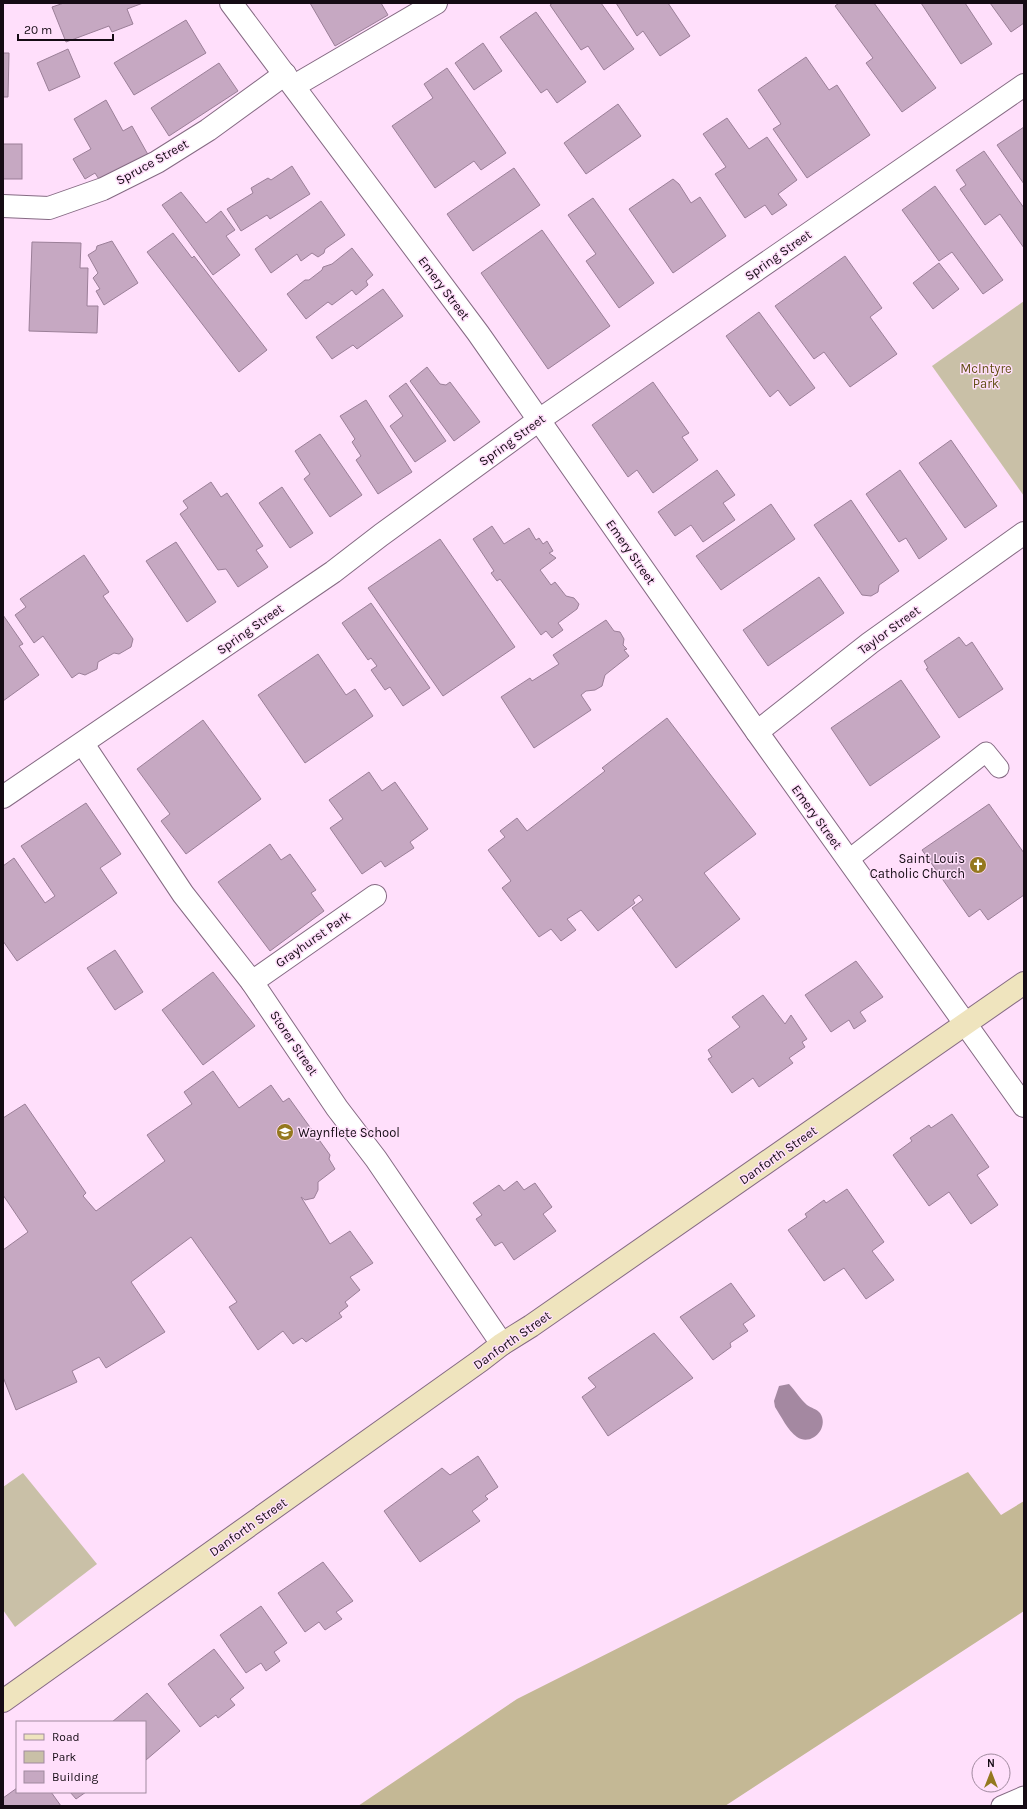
<svg xmlns="http://www.w3.org/2000/svg" width="1027" height="1809" font-family="Karla,sans-serif">
<rect width="100%" height="100%" fill="#ffdffb"/>
<g fill="#c9c0a7">
<path d="M 1024,301 L 1024,496 L 932,366 Z"/>
<path d="M 23,1473 L 97,1564 L 15,1627 L 3,1610 L 3,1487 Z"/>
</g>
<path fill="#c4b895" d="M 968,1472 L 1001,1515 L 1024,1501 L 1024,1611 L 725,1806 L 358,1806 L 517,1699 Z"/>
<path fill="#a488a1" d="M 789,1384 C 795,1390 800,1399 807,1405 C 811,1408 817,1409 820,1413 C 830,1428 811,1447 797,1437 C 788,1431 781,1416 775,1407 L 774,1401 L 779,1386 Z"/>
<g fill="#c6a8c2" stroke="#9b7f98">
<path d="M 64,3 L 143,3 L 127,9 L 133,24 L 112,32 L 109,26 L 66,42 L 52,7 Z"/>
<path d="M 310,3 L 381,3 L 388,15 L 335,46 Z"/>
<path d="M 553,3 L 601,3 L 634,49 L 604,70 L 588,46 L 581,50 L 550,5 Z"/>
<path d="M 616,3 L 668,3 L 690,36 L 660,56 L 643,31 L 637,36 Z"/>
<path d="M 839,3 L 874,3 L 936,88 L 902,112 L 866,63 L 873,58 L 835,6 Z"/>
<path d="M 921,3 L 965,3 L 992,44 L 961,64 Z"/>
<path d="M 990,3 L 1024,3 L 1024,23 L 1011,32 Z"/>
<path d="M 536,12 L 586,82 L 557,103 L 547,89 L 541,93 L 500,37 Z"/>
<path d="M 186,20 L 206,53 L 134,95 L 114,63 Z"/>
<path d="M 483,43 L 502,71 L 474,90 L 455,63 Z"/>
<path d="M 68,49 L 80,77 L 49,91 L 37,63 Z"/>
<path d="M 3,53 L 9,53 L 8,97 L 3,97 Z"/>
<path d="M 806,57 L 829,90 L 837,85 L 870,135 L 807,178 L 773,129 L 781,124 L 758,90 Z"/>
<path d="M 219,63 L 238,91 L 169,136 L 151,108 Z"/>
<path d="M 447,68 L 506,153 L 481,170 L 474,161 L 435,188 L 392,126 L 433,98 L 424,84 Z"/>
<path d="M 106,100 L 123,131 L 132,126 L 151,160 L 104,187 L 95,173 L 85,179 L 73,159 L 91,149 L 74,119 Z"/>
<path d="M 618,104 L 641,136 L 586,174 L 564,143 Z"/>
<path d="M 727,118 L 749,149 L 767,137 L 797,180 L 778,194 L 787,205 L 772,215 L 765,205 L 745,218 L 715,174 L 726,167 L 703,134 Z"/>
<path d="M 1024,127 L 1024,184 L 997,145 Z"/>
<rect x="3" y="144" width="19" height="35"/>
<path d="M 984,151 L 1024,208 L 1024,248 L 1000,214 L 985,225 L 960,189 L 966,185 L 956,170 Z"/>
<path d="M 292,166 L 310,194 L 270,219 L 267,215 L 241,231 L 227,209 L 253,193 L 251,188 L 268,178 L 271,180 Z"/>
<path d="M 514,168 L 540,205 L 473,251 L 447,214 Z"/>
<path d="M 673,179 L 679,184 L 691,203 L 700,197 L 726,236 L 673,273 L 629,209 Z"/>
<path d="M 935,186 L 1003,280 L 983,294 L 952,252 L 939,261 L 902,210 Z"/>
<path d="M 181,192 L 206,223 L 221,211 L 235,230 L 226,236 L 240,255 L 213,275 L 162,205 Z"/>
<path d="M 593,198 L 654,283 L 619,308 L 586,261 L 596,254 L 568,215 Z"/>
<path d="M 321,201 L 345,235 L 325,249 L 324,253 L 318,257 L 312,253 L 301,261 L 297,254 L 271,273 L 255,249 Z"/>
<path d="M 542,230 L 610,326 L 548,369 L 481,273 Z"/>
<path d="M 173,233 L 192,258 L 194,256 L 267,350 L 239,372 L 147,252 Z"/>
<path d="M 112,241 L 138,283 L 104,305 L 96,291 L 100,289 L 93,278 L 98,273 L 88,255 L 96,250 L 97,246 Z"/>
<path d="M 32,242 L 81,243 L 80,268 L 88,268 L 87,306 L 98,306 L 97,333 L 29,331 Z"/>
<path d="M 352,248 L 373,275 L 366,281 L 368,285 L 356,295 L 352,290 L 332,305 L 328,302 L 306,319 L 287,294 L 305,280 L 309,280 L 322,270 L 323,267 L 332,264 Z"/>
<path d="M 845,256 L 882,308 L 870,317 L 897,354 L 850,387 L 824,352 L 814,359 L 775,306 Z"/>
<path d="M 939,263 L 959,289 L 933,309 L 913,283 Z"/>
<path d="M 383,289 L 403,316 L 357,349 L 353,345 L 332,359 L 316,337 Z"/>
<path d="M 759,312 L 815,388 L 790,406 L 778,390 L 770,397 L 726,336 Z"/>
<path d="M 427,367 L 440,384 L 446,385 L 450,382 L 480,422 L 454,441 L 410,381 Z"/>
<path d="M 653,382 L 689,433 L 682,437 L 698,460 L 653,493 L 637,470 L 628,477 L 592,425 Z"/>
<path d="M 406,383 L 446,441 L 415,462 L 390,426 L 403,416 L 389,396 Z"/>
<path d="M 366,400 L 412,472 L 378,494 L 356,460 L 361,456 L 352,442 L 355,439 L 340,416 Z"/>
<path d="M 320,434 L 362,495 L 330,517 L 304,479 L 310,474 L 295,451 Z"/>
<path d="M 951,440 L 997,506 L 965,528 L 919,463 Z"/>
<path d="M 717,470 L 735,495 L 723,503 L 735,520 L 703,542 L 691,525 L 675,536 L 658,512 Z"/>
<path d="M 900,470 L 947,539 L 919,559 L 906,538 L 899,542 L 866,494 Z"/>
<path d="M 211,482 L 221,497 L 227,493 L 263,546 L 256,550 L 268,567 L 238,587 L 226,569 L 218,570 L 180,514 L 188,508 L 183,501 Z"/>
<path d="M 282,487 L 313,533 L 290,548 L 259,503 Z"/>
<path d="M 851,500 L 899,571 L 879,585 L 878,592 L 871,596 L 862,595 L 814,525 Z"/>
<path d="M 771,504 L 795,539 L 721,590 L 696,556 Z"/>
<path d="M 492,526 L 504,544 L 529,528 L 536,540 L 539,538 L 543,544 L 547,541 L 553,551 L 549,553 L 556,558 L 540,570 L 551,585 L 555,582 L 566,596 L 574,598 L 579,604 L 577,609 L 558,623 L 563,630 L 552,638 L 546,631 L 541,635 L 500,579 L 497,581 L 491,573 L 494,571 L 473,539 Z"/>
<path d="M 440,539 L 515,647 L 443,696 L 368,588 Z"/>
<path d="M 176,542 L 216,602 L 187,622 L 146,561 Z"/>
<path d="M 84,555 L 109,592 L 103,596 L 133,639 L 131,647 L 119,654 L 114,653 L 98,662 L 97,669 L 85,675 L 79,673 L 72,678 L 43,636 L 34,643 L 15,615 L 26,607 L 20,599 Z"/>
<path d="M 819,577 L 844,613 L 768,666 L 743,630 Z"/>
<path d="M 371,603 L 430,688 L 403,706 L 390,687 L 385,690 L 371,670 L 377,666 L 371,658 L 368,660 L 342,623 Z"/>
<path d="M 3,615 L 23,644 L 19,646 L 39,675 L 3,701 Z"/>
<path d="M 606,620 L 614,631 L 620,632 L 624,639 L 623,645 L 627,649 L 624,650 L 629,656 L 605,675 L 602,686 L 595,690 L 586,691 L 581,695 L 591,710 L 534,748 L 501,697 L 530,678 L 532,681 L 559,664 L 553,655 Z"/>
<path d="M 959,637 L 966,646 L 972,642 L 1003,689 L 959,718 L 926,669 L 928,668 L 924,661 Z"/>
<path d="M 318,654 L 346,695 L 355,689 L 373,716 L 305,763 L 258,695 Z"/>
<path d="M 901,680 L 940,737 L 870,786 L 831,728 Z"/>
<path d="M 667,718 L 756,834 L 704,873 L 740,919 L 676,968 L 632,908 L 643,900 L 639,895 L 633,900 L 635,903 L 598,931 L 581,910 L 567,919 L 576,930 L 561,941 L 551,929 L 539,937 L 502,888 L 511,881 L 488,850 L 505,837 L 500,831 L 517,818 L 527,831 L 605,771 L 602,768 Z"/>
<path d="M 203,720 L 261,799 L 186,854 L 161,821 L 170,814 L 137,769 Z"/>
<path d="M 369,772 L 382,791 L 395,782 L 428,829 L 410,842 L 414,848 L 385,867 L 381,861 L 362,874 L 330,828 L 343,819 L 329,800 Z"/>
<path d="M 86,803 L 121,854 L 100,868 L 117,893 L 17,961 L 3,941 L 3,866 L 14,858 L 45,903 L 55,896 L 21,846 Z"/>
<path d="M 989,804 L 1024,853 L 1024,895 L 988,920 L 980,909 L 969,917 L 922,850 Z"/>
<path d="M 270,844 L 281,860 L 290,854 L 316,890 L 311,893 L 324,911 L 270,951 L 218,882 Z"/>
<path d="M 115,950 L 143,992 L 115,1010 L 87,968 Z"/>
<path d="M 856,961 L 883,997 L 860,1012 L 866,1021 L 854,1029 L 849,1020 L 831,1032 L 805,995 Z"/>
<path d="M 213,972 L 255,1026 L 203,1065 L 162,1010 Z"/>
<path d="M 763,995 L 785,1024 L 791,1015 L 807,1039 L 802,1042 L 805,1047 L 789,1058 L 793,1063 L 759,1087 L 753,1078 L 732,1093 L 708,1059 L 712,1057 L 708,1050 L 740,1027 L 732,1017 Z"/>
<path d="M 213,1071 L 239,1108 L 271,1085 L 283,1102 L 289,1098 L 330,1155 L 329,1159 L 335,1169 L 318,1182 L 318,1190 L 314,1198 L 305,1200 L 301,1197 L 330,1244 L 350,1231 L 373,1263 L 350,1277 L 360,1290 L 345,1302 L 348,1306 L 339,1313 L 342,1317 L 306,1342 L 302,1338 L 293,1344 L 283,1331 L 258,1350 L 229,1307 L 237,1302 L 191,1237 L 131,1282 L 165,1332 L 106,1368 L 99,1357 L 72,1371 L 77,1382 L 16,1410 L 3,1377 L 3,1250 L 28,1232 L 3,1195 L 3,1118 L 25,1104 L 86,1193 L 83,1196 L 96,1211 L 165,1161 L 147,1135 L 192,1104 L 184,1092 Z"/>
<path d="M 952,1114 L 989,1167 L 977,1175 L 998,1205 L 971,1224 L 949,1192 L 929,1206 L 893,1155 L 912,1141 L 910,1138 L 929,1125 L 931,1128 Z"/>
<path d="M 517,1181 L 524,1190 L 535,1183 L 552,1207 L 543,1214 L 556,1231 L 514,1260 L 502,1242 L 495,1246 L 476,1219 L 482,1215 L 473,1203 L 499,1185 L 504,1191 Z"/>
<path d="M 847,1189 L 884,1242 L 872,1251 L 894,1280 L 866,1299 L 844,1268 L 824,1281 L 788,1230 L 807,1217 L 805,1214 L 824,1200 L 826,1203 Z"/>
<path d="M 731,1283 L 755,1316 L 743,1324 L 748,1331 L 730,1343 L 731,1347 L 713,1360 L 680,1317 Z"/>
<path d="M 654,1333 L 693,1378 L 608,1436 L 582,1397 L 596,1387 L 588,1378 Z"/>
<path d="M 478,1456 L 498,1487 L 485,1496 L 488,1499 L 472,1511 L 480,1521 L 420,1562 L 384,1511 L 442,1468 L 450,1475 Z"/>
<path d="M 323,1562 L 353,1601 L 336,1612 L 342,1619 L 325,1630 L 319,1622 L 305,1632 L 278,1593 Z"/>
<path d="M 261,1606 L 287,1643 L 274,1652 L 280,1661 L 266,1671 L 261,1663 L 246,1673 L 220,1635 Z"/>
<path d="M 214,1649 L 244,1688 L 230,1699 L 235,1705 L 218,1718 L 216,1715 L 200,1727 L 168,1684 Z"/>
<path d="M 147,1693 L 180,1731 L 146,1760 L 145,1722 L 112,1722 Z"/>
<path d="M 17,1788 L 17,1792 L 51,1792 L 61,1806 L 3,1806 L 3,1798 Z"/>
<path d="M 70,1792 L 86,1792 L 76,1799 Z"/>
</g>
<g fill="none" stroke-linecap="round" stroke-linejoin="round">
<g stroke="#856a83" stroke-width="21">
<g id="lane">
<path d="M 848,860 L 986,752 L 999,768"/>
<path d="M 1001,1806 L 1024,1796"/>
</g>
</g>
<g stroke="#856a83" stroke-width="24">
<g id="street">
<path d="M 231,3 L 478,333 L 757,732 L 1024,1106"/>
<path d="M 294,86 L 436,3"/>
<path d="M 3,206 L 49,208 L 103,189 L 157,162 L 208,130 L 285,74"/>
<path d="M 757,732 L 870,643 L 1024,533"/>
<path d="M 83,744 L 183,894 L 252,982 L 337,1108 L 376,1159 L 502,1344"/>
<path d="M 3,797 L 333,572 L 381,535 L 539,420 L 1024,85"/>
<path d="M 252,982 L 375,896"/>
</g>
</g>
<g stroke="#856a83" stroke-width="24">
<path id="secondary" d="M 3,1701 L 480,1361 L 502,1344 L 531,1326 L 1024,983"/>
</g>
<use href="#lane" stroke="#fff" stroke-width="19"/>
<use href="#street" stroke="#fff" stroke-width="22"/>
<use href="#secondary" stroke="#efe4be" stroke-width="22"/>
</g>
<defs>
<g id="church-disc" transform="scale(0.9)"><circle r="9.5" fill="#94781f" stroke="#ffdffb"/><path d="M-1.2-6h2.4v3.5h3.3v2.4h-3.3V6h-2.4V-.1h-3.3v-2.4h3.3Z" fill="#fff"/></g>
<g id="school-disc" transform="scale(0.9)"><circle r="9.5" fill="#94781f" stroke="#ffdffb"/><path d="M0-5L7-2L0 1L-7-2ZM-4 1L0 2.5L4 1V4Q0 6-4 4Z" fill="#fff"/></g>
</defs>
<g fill-rule="evenodd">
<use href="#church-disc" x="978" y="865"/>
<use href="#school-disc" x="285" y="1132"/>
</g>
<g text-anchor="middle" dominant-baseline="central" stroke-width="3" stroke-linejoin="round" paint-order="stroke">
<g font-size="13" fill="#150b14" stroke="#ffdffb">
<text transform="translate(152 162) rotate(-29)">Spruce Street</text>
<text transform="translate(778 255) rotate(-35)">Spring Street</text>
<text transform="translate(444 288) rotate(53)">Emery Street</text>
<text transform="translate(512 440) rotate(-36)">Spring Street</text>
<text transform="translate(631 552) rotate(55)">Emery Street</text>
<text transform="translate(250 629) rotate(-35)">Spring Street</text>
<text transform="translate(889 630) rotate(-36)">Taylor Street</text>
<text transform="translate(817 817) rotate(54)">Emery Street</text>
<text transform="translate(313 939) rotate(-35)">Grayhurst Park</text>
<text transform="translate(294 1043) rotate(56)">Storer Street</text>
<text transform="translate(778 1155) rotate(-35)">Danforth Street</text>
<text transform="translate(512 1340) rotate(-35)">Danforth Street</text>
<text transform="translate(248 1527) rotate(-35)">Danforth Street</text>
</g>
<g font-size="13" fill="#645117" stroke="#ffdffb">
<text x="986" y="368">McIntyre<tspan x="986" dy="15">Park</tspan></text>
</g>
<g font-size="13" fill="#150b14" stroke="#ffdffb" text-anchor="end">
<text x="965" y="858">Saint Louis<tspan x="965" dy="15">Catholic Church</tspan></text>
<text x="298" y="1132" text-anchor="start">Waynflete School</text>
</g>
</g>
<rect width="1027" height="1809" fill="none" stroke="#150b14" stroke-width="8"/>
<rect x="16" y="1721" width="130" height="72" fill="#ffdffb" stroke="#a18a9f"/>
<rect x="24" y="1734" width="20" height="6" fill="#efe4be" stroke="#a18a9f"/>
<text x="52" y="1741" font-size="12" fill="#150b14">Road</text>
<rect x="24" y="1751" width="20" height="12" fill="#c9c0a7" stroke="#a18a9f"/>
<text x="52" y="1761" font-size="12" fill="#150b14">Park</text>
<rect x="24" y="1771" width="20" height="12" fill="#c6a8c2" stroke="#a18a9f"/>
<text x="52" y="1781" font-size="12" fill="#150b14">Building</text>
<g transform="translate(991 1773)"><circle r="19" fill="#ffdffb" stroke="#a18a9f"/>
<path d="M0-3L7 15L0 10L-7 15Z" fill="#94781f"/>
<text y="-6" font-size="11" font-weight="bold" text-anchor="middle" fill="#150b14">N</text>
</g>
<path d="M18 34v6h95v-6" fill="none" stroke="#150b14" stroke-width="2"/>
<text x="24" y="34" font-size="12" fill="#150b14" stroke="#ffdffb" stroke-width="3" paint-order="stroke">20 m</text>
</svg>
